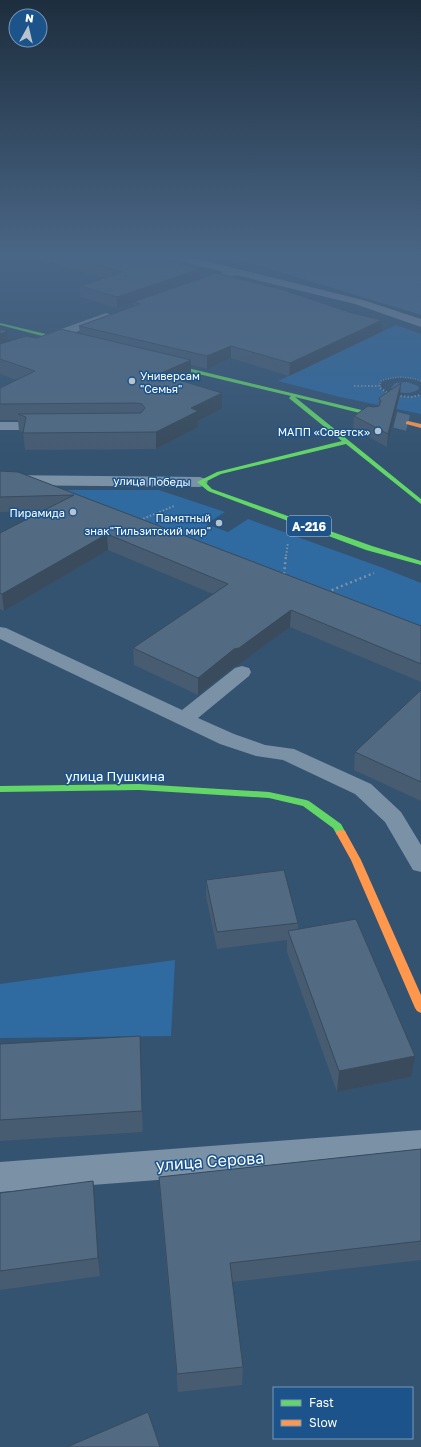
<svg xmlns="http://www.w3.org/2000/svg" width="421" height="1447" font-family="'Golos Text',sans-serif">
<rect width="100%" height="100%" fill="#345371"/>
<g fill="#2f6aa1">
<path d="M 396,325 L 421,334 L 421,381 C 408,376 394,376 381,381 L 379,387 C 388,398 408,398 421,395 L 421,414 L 340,397 L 278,381 Z"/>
<path d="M 50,490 L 159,490 L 225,512 L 206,524 L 228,532 L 248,519 L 386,569 L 421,583 L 421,627 Z"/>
<path d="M 175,960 L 171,1036 L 0,1038 L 0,984 Z"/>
</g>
<g fill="#446c94">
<path d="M 225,255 L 421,255 L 421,315 Z"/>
<path d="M 407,382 L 418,386 L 419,389 C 411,395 399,394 391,388 L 395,383 Z"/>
</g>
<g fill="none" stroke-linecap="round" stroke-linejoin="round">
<path stroke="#526d86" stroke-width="16" stroke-dasharray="16 8" stroke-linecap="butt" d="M 372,414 L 408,423"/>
<path stroke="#7b91a6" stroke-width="1.5" stroke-dasharray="1 1.5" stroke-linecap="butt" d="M 379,386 L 381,381 C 395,376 407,376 421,381"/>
<g stroke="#7b91a6" stroke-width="2" stroke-dasharray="1.5 2" stroke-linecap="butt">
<path d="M 380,385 L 379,387 L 389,394"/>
<path d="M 354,386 L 379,386"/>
<path d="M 397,396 L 411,397 L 421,395"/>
<path d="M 140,520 L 174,506"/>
<path d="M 286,556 L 288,542"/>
</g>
<g stroke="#7b91a6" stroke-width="2.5" stroke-dasharray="2 3" stroke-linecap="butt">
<path d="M 284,574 L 286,555"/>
<path d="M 327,592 L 374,573"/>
</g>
<g fill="#7b91a6" fill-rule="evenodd">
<path d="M 0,422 L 46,422 L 51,423 L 53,426 L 51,429 L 46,430 L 0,430 Z"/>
<path d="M 0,627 L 6,628 L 182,710 L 235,668 L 242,666 L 249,668 L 251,672 L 249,676 L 198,718 L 234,734 L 265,745 L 294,749 L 371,784 L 401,812 L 421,845 L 421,872 L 413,870 L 385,822 L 355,794 L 283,760 L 256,756 L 220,744 L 0,639 Z"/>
</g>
<g fill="#7b91a6" fill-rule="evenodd">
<path d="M 185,256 L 363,300 L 421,319 L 421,327 L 355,304 L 236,275 L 201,287 L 193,287 L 191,285 L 193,283 L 224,272 L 181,261 L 180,259 Z"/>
<path d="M 106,313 L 110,314 L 112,317 L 110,320 L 0,359 L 0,351 Z"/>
<path d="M 0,475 L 200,477 L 206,479 L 208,482 L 206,485 L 200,487 L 0,485 Z"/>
<path d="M 421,1130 L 421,1160 L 0,1192 L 0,1162 Z"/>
</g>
<g fill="#63d668" fill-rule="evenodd">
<path d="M 0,323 L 75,341 L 76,342 L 73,344 L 0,325 Z"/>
<path d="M 163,362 L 374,413 L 374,415 L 372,416 L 295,397 L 421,499 L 421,504 L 346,444 L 221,474 L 205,482 L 212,489 L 372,546 L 421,561 L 421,565 L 366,550 L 208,491 L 197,482 L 217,472 L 342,441 L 290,399 L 289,398 L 291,396 L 161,365 L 160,364 Z"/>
<path d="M 139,784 L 269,792 L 306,800 L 309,801 L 341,824 L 346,833 L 345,835 L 337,835 L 333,828 L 303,806 L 269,798 L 139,790 L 0,792 L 0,786 Z"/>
</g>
<g fill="#ff974d" fill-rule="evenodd">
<path d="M 408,421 L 421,424 L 421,428 L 406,424 L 406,422 Z"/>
<path d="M 341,830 L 345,831 L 361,860 L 421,995 L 421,1013 L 417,1011 L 415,1008 L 351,860 L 336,833 L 337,831 Z"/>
</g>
</g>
<g fill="#475c71">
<path d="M 34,255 L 168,255 L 180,264 L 200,269 L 200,279 L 349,312 L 382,320 L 381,332 L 289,376 L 231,358 L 207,369 L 191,365 L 191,376 L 181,380 L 222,393 L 222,409 L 198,421 L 198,427 L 156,449 L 25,450 L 23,432 L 19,431 L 18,420 L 0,420 L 0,388 L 17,380 L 0,374 L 0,329 L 8,331 L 9,341 L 80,334 L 79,326 L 133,306 L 133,302 L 117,308 L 80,297 L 80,286 L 105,278 L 34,258 Z"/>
<path d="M 401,383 L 400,394 L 387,447 L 353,428 L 354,416 L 373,407 L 378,406 L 379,398 Z"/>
<path d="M 0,471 L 18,472 L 421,626 L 421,682 L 290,627 L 238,665 L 234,667 L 198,695 L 134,665 L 133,648 L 213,594 L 108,550 L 4,611 L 0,609 L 0,533 L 42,511 L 0,512 Z"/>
<path d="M 421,690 L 421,801 L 354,770 L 355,752 Z"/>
<path d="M 206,880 L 298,923 L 298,929 L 411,1077 L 337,1092 L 287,952 L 287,940 L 217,949 L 206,896 Z"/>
<path d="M 0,1044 L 141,1057 L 143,1132 L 0,1141 Z"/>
<path d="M 421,1149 L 421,1260 L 232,1282 L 243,1367 L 242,1385 L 178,1392 L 160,1197 L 159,1177 Z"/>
<path d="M 93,1181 L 95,1199 L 100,1276 L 0,1290 L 0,1193 Z"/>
</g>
<g fill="#394b5c">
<path d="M 0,255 L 14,255 L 0,261 Z"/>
<path d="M 180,258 L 180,268 L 170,261 Z"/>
<path d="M 200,269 L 200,279 L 133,302 L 117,308 L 117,297 Z"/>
<path d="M 382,320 L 381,332 L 289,376 L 290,363 Z"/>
<path d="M 8,331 L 9,346 L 0,350 L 0,334 Z"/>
<path d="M 231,346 L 231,358 L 207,369 L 207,356 Z"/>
<path d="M 191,360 L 191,376 L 159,390 L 159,374 Z"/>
<path d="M 401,383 L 400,394 L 387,447 L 388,434 Z"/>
<path d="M 222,393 L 222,409 L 198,421 L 198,427 L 156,449 L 156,432 L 191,408 Z"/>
<path d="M 107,534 L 108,550 L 4,611 L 2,594 Z"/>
<path d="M 291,610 L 290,627 L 238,665 L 234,667 L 198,695 L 198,678 L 234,649 Z"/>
<path d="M 140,1036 L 141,1057 L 143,1132 L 142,1111 Z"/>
<path d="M 415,1056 L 411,1077 L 337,1092 L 339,1071 Z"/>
<path d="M 93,1181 L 95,1199 L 100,1276 L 98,1258 Z"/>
</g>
<g fill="#526b83" stroke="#394b5c">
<path d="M 58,255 L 168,255 L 180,258 L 170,261 L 200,269 L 117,297 L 80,286 L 122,272 Z"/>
<path d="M 217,273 L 284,290 L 349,312 L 382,320 L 290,363 L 231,346 L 207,356 L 79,326 L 140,304 L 133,302 Z"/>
<path d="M 0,329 L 8,331 L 0,334 Z"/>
<path d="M 61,329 L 191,360 L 159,374 L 222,393 L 191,408 L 198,411 L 156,432 L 23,433 L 26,417 L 18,414 L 141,413 L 145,408 L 142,404 L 136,403 L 0,404 L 0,388 L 35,371 L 0,359 L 0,344 L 26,336 L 37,338 Z"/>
<path d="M 401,383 L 388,434 L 354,416 L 368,406 L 373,407 L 379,406 L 381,401 L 379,398 Z"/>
<path d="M 0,471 L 18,472 L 421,626 L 421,664 L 291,610 L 239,648 L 234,649 L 198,678 L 133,648 L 228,584 L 107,534 L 2,594 L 0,593 L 0,533 L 74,495 L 0,497 Z"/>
<path d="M 421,690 L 421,782 L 355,752 Z"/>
<path d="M 284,870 L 298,923 L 217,932 L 206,880 Z"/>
<path d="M 356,919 L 415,1056 L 339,1071 L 288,931 Z"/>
<path d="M 140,1036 L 142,1111 L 0,1120 L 0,1044 Z"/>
<path d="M 421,1149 L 421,1241 L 230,1263 L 243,1367 L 177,1374 L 159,1177 Z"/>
<path d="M 93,1181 L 98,1258 L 0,1271 L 0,1193 Z"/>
<path d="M 148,1412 L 160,1447 L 67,1447 Z"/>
</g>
<linearGradient id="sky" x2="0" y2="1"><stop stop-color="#1d2e3e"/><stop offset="0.56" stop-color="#4a6686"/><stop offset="1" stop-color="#4a6686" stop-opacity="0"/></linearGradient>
<rect width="421" height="457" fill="url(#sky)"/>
<g fill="#b8c3cd" stroke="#1b538a" stroke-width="1.5">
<circle cx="132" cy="381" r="4"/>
<circle cx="378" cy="431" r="4"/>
<circle cx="73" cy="512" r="4"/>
<circle cx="219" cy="523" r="4"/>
</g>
<g text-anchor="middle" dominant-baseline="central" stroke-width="3" stroke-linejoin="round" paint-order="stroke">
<g font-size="11" fill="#fff" stroke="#1b538a" text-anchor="end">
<text x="140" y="375" text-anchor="start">Универсам<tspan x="140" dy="13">"Семья"</tspan></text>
<text x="370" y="431">МАПП «Советск»</text>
<text x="65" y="512">Пирамида</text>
<text x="211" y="517">Памятный<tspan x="211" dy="13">знак"Тильзитский мир"</tspan></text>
</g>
<g font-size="11" fill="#fff" stroke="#1b538a">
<text transform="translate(152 481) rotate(1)">улица Победы</text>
</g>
<rect fill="#1b538a" stroke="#bbcbdc" stroke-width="1" x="287" y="516" width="44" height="20" rx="3"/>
<g font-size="12" font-weight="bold" fill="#fff">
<text x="309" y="526">А-216</text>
</g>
<g font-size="13" fill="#fff" stroke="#1b538a">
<text x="115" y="776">улица Пушкина</text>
</g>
<g font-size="16" fill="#fff" stroke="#1b538a">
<text transform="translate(210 1161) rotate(-4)">улица Серова</text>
</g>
</g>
<rect x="273" y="1387" width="140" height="52" fill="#1b538a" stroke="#7698b9"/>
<rect x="281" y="1400" width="20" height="6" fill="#63d668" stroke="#7698b9"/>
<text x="309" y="1407" font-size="12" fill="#ffffff">Fast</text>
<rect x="281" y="1420" width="20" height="6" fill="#ff974d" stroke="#7698b9"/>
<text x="309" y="1427" font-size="12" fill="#ffffff">Slow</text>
<g transform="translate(28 28) rotate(8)"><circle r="19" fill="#1b538a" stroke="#7698b9"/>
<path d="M0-3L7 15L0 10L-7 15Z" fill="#b8c3cd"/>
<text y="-6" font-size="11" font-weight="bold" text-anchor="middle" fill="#ffffff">N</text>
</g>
</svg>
